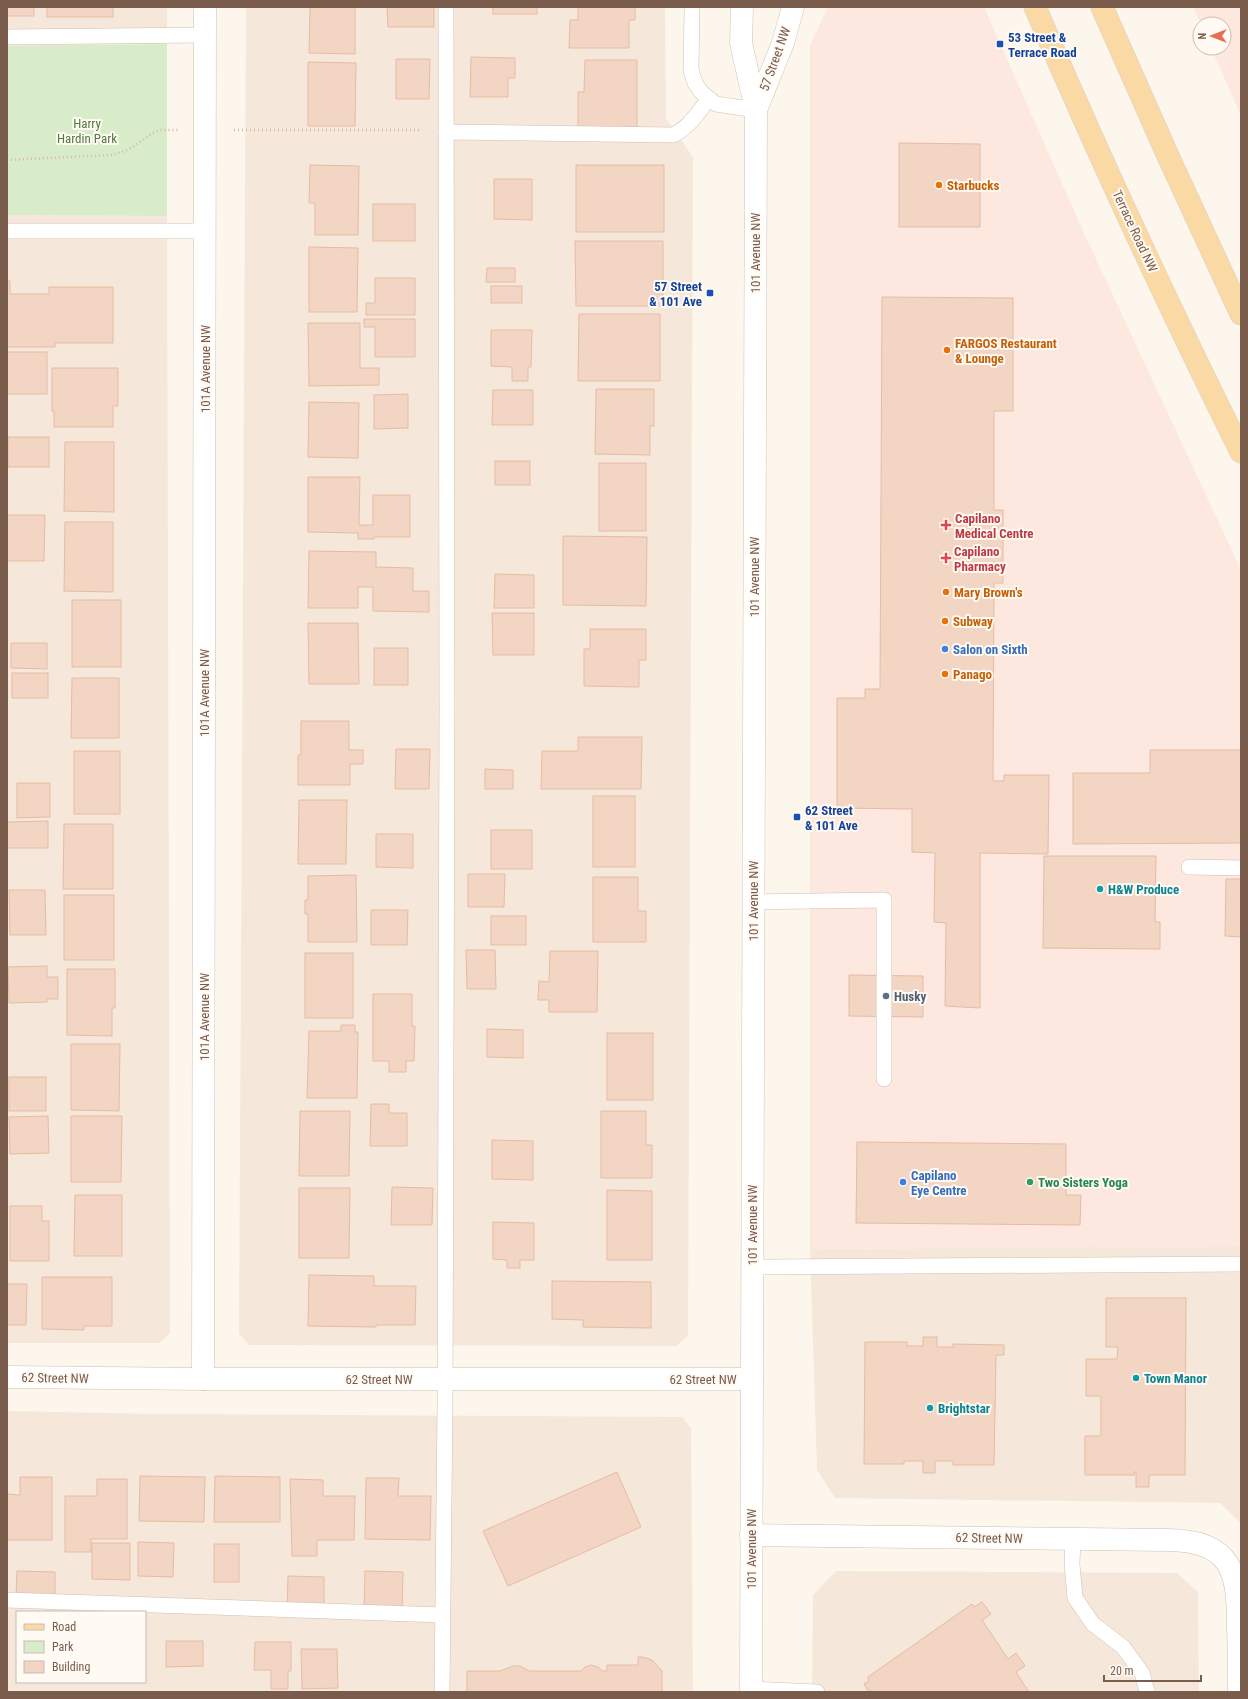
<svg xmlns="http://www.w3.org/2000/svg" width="1248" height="1699" font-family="'Roboto Condensed',sans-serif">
<rect width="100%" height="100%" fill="#fdf6ec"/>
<g fill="#f5e8da" fill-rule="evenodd">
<path d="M 7,7 L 167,7 L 167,44 L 7,46 Z"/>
<path d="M 246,7 L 665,7 L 666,118 L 693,157 L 688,1336 L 676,1346 L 249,1345 L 239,1334 Z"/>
<path d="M 7,215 L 167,216 L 170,1333 L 159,1343 L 7,1343 Z"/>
<path d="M 1241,1246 L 1241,1524 L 1220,1503 L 835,1498 L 817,1470 L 810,1249 Z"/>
<path d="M 7,1411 L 157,1414 L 682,1417 L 691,1428 L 693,1692 L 7,1692 ZM 17,1612 L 145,1612 L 145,1682 L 17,1682 Z"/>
<path d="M 836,1571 L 1177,1573 L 1198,1592 L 1199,1692 L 812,1692 L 813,1595 Z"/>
</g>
<g fill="#fde8e0">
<path d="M 828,7 L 984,7 L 1083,231 L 1241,570 L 1241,1246 L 810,1249 L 810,45 Z"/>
<path d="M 1193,7 L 1241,7 L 1241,116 L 1211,48 L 1224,48 L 1224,24 L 1201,24 Z"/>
</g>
<path fill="#d8ecc9" d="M 167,44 L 167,216 L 7,215 L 7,46 Z"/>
<g fill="#f3d5c3" stroke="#e6bba3">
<rect x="7" y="7" width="27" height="9"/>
<rect x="47" y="7" width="66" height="10"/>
<path d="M 310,7 L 355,7 L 355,54 L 309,53 Z"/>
<path d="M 387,7 L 434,7 L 434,27 L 388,27 Z"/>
<rect x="493" y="7" width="44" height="7"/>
<path d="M 578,7 L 635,7 L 635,20 L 629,20 L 629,48 L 569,48 L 570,20 L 578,20 Z"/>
<path d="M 471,57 L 515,58 L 515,78 L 508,78 L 508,97 L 470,97 Z"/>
<path d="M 396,59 L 430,59 L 429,99 L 396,99 Z"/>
<path d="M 585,60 L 637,60 L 637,127 L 578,127 L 578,92 L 584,92 Z"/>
<path d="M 308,62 L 356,63 L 355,126 L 308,126 Z"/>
<path d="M 899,143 L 980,144 L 980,227 L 899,227 Z"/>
<path d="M 310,165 L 359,166 L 358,235 L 315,235 L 315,203 L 309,203 Z"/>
<rect x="576" y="165" width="88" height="67"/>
<path d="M 494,179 L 532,179 L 532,220 L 494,219 Z"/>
<rect x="373" y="204" width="42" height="37"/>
<path d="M 575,241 L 663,241 L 663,306 L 576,306 Z"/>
<path d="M 309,247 L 358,248 L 357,312 L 309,312 Z"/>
<path d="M 487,268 L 515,268 L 515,282 L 486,282 Z"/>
<path d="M 375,278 L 415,278 L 415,315 L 366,315 L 366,303 L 375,303 Z"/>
<path d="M 7,281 L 10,281 L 10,294 L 49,294 L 49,287 L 113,287 L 113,343 L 55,343 L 55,347 L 7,347 Z"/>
<rect x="491" y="286" width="31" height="17"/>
<path d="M 882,297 L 1013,298 L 1013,411 L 994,411 L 994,510 L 1003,510 L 1003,583 L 994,583 L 993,781 L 1004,781 L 1004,775 L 1049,775 L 1048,854 L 980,853 L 980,1008 L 945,1006 L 946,923 L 934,922 L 935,853 L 912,852 L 912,809 L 837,808 L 837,698 L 865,698 L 865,689 L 880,689 Z"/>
<path d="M 579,314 L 660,314 L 660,381 L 578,381 Z"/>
<path d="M 364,319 L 415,319 L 415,357 L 375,357 L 375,327 L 364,327 Z"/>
<path d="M 308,323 L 360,323 L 360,368 L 379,368 L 379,385 L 309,386 Z"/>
<path d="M 491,330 L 532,330 L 531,367 L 528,367 L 528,381 L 512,381 L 512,367 L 491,366 Z"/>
<rect x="7" y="352" width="40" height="42"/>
<path d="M 52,368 L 118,368 L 118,406 L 113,406 L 113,427 L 54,427 L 54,411 L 52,411 Z"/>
<path d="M 596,389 L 654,389 L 654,426 L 650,426 L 650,455 L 595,454 Z"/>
<path d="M 493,390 L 533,390 L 533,425 L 492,425 Z"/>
<path d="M 408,394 L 408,428 L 374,429 L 374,395 Z"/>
<path d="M 309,402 L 359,403 L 358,458 L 308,457 Z"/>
<rect x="8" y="437" width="41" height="30"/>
<path d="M 65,442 L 114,442 L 114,512 L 64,511 Z"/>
<rect x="495" y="461" width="35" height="24"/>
<rect x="599" y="463" width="47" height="68"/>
<path d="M 308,477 L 360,477 L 359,525 L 373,525 L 373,495 L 410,495 L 410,537 L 374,537 L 374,539 L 358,539 L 358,533 L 308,532 Z"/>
<path d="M 7,515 L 45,515 L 44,561 L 7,561 Z"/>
<path d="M 65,522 L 113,522 L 113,592 L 64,591 Z"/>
<path d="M 563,536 L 647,537 L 646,606 L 563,605 Z"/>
<path d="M 309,551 L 376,552 L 376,567 L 413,568 L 413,591 L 429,591 L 429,612 L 373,611 L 373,587 L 358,587 L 358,608 L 308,608 Z"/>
<path d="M 495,574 L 534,575 L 534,608 L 494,608 Z"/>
<rect x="72" y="600" width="49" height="67"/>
<path d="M 492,613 L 534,613 L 534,655 L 493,655 Z"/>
<path d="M 308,623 L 358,623 L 359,684 L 309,684 Z"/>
<path d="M 590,629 L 646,629 L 646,660 L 639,660 L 639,687 L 584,686 L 584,649 L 590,649 Z"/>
<path d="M 11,643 L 47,643 L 47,669 L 11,668 Z"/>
<rect x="374" y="648" width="34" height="37"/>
<rect x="12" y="673" width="36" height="25"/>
<path d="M 72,678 L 119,678 L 119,738 L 71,738 Z"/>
<path d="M 301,721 L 349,721 L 349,750 L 363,750 L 363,764 L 350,764 L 350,785 L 298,785 L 298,755 L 301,755 Z"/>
<path d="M 578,737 L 642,737 L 641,789 L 541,789 L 542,751 L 578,751 Z"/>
<path d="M 396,749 L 430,749 L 429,789 L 395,789 Z"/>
<path d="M 1150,750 L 1241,750 L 1241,843 L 1073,844 L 1073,773 L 1150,773 Z"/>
<rect x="74" y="751" width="46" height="63"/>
<path d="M 485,769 L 513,770 L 513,789 L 485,789 Z"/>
<path d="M 17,783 L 50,783 L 50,817 L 17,818 Z"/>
<rect x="593" y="796" width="42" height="71"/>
<path d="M 299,800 L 347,800 L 346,864 L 298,864 Z"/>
<path d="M 48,821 L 48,848 L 7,848 L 7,822 Z"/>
<path d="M 64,824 L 113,824 L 113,889 L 63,889 Z"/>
<rect x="491" y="830" width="41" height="39"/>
<path d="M 376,834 L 413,834 L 413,868 L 376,867 Z"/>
<path d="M 1044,856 L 1156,856 L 1155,922 L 1160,922 L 1160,949 L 1043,948 Z"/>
<path d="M 468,874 L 505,874 L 504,907 L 468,907 Z"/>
<path d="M 356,875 L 357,942 L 308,942 L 308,914 L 305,914 L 305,900 L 308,900 L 308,876 Z"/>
<path d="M 593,877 L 638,877 L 638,911 L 646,911 L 646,942 L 593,942 Z"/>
<path d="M 1226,879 L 1241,879 L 1241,937 L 1225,936 Z"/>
<path d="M 9,890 L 45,890 L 46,935 L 10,935 Z"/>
<rect x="64" y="895" width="50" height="65"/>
<path d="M 371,910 L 408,910 L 407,945 L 371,945 Z"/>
<rect x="491" y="916" width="35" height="29"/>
<path d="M 466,950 L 495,950 L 496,989 L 467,989 Z"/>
<path d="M 550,951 L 598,951 L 597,1012 L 549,1012 L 549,1000 L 538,1000 L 539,981 L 549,982 Z"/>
<rect x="305" y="953" width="48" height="65"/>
<path d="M 47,966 L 47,977 L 58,977 L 58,999 L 47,999 L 47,1002 L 9,1003 L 8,967 Z"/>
<path d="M 67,969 L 115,969 L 115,1008 L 112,1008 L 112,1036 L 67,1035 Z"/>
<path d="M 849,975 L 923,976 L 923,1017 L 849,1016 Z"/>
<path d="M 373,994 L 412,994 L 412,1026 L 415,1026 L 414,1061 L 406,1061 L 406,1072 L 389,1072 L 389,1061 L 373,1061 Z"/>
<path d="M 341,1025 L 355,1025 L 355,1032 L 358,1032 L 357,1098 L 307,1098 L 309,1031 L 341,1031 Z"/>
<path d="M 487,1029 L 523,1030 L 523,1058 L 487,1057 Z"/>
<rect x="607" y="1033" width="46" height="67"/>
<path d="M 71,1044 L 120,1044 L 119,1111 L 71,1110 Z"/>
<rect x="9" y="1077" width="37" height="34"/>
<path d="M 371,1104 L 389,1104 L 389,1113 L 407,1113 L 407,1146 L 370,1146 Z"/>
<path d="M 300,1111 L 350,1111 L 349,1176 L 299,1176 Z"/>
<path d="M 601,1111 L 646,1111 L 646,1145 L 652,1145 L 652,1178 L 601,1178 Z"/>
<path d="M 48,1116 L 49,1153 L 10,1154 L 9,1117 Z"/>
<path d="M 71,1116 L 122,1116 L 121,1182 L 71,1182 Z"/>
<path d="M 492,1140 L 533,1141 L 533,1180 L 492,1179 Z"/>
<path d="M 857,1142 L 1066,1144 L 1066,1195 L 1081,1195 L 1080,1225 L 856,1223 Z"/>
<path d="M 392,1187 L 433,1188 L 432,1225 L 391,1225 Z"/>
<path d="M 299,1188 L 350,1188 L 349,1258 L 299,1258 Z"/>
<path d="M 607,1190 L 652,1191 L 652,1260 L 607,1260 Z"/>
<path d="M 75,1195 L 122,1195 L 122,1256 L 74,1256 Z"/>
<path d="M 10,1206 L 42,1206 L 42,1221 L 49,1221 L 49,1261 L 10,1261 Z"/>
<path d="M 493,1222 L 534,1223 L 534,1260 L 520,1260 L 520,1268 L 507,1268 L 507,1260 L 493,1259 Z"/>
<path d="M 309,1275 L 374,1276 L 374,1286 L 416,1286 L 415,1325 L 376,1325 L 376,1327 L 308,1326 Z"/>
<path d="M 42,1277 L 112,1277 L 112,1326 L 84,1326 L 84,1330 L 42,1329 Z"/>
<path d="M 552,1281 L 651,1282 L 651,1328 L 583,1327 L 583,1320 L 552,1319 Z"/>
<path d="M 7,1284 L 27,1284 L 26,1325 L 7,1325 Z"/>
<path d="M 1106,1298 L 1186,1298 L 1185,1475 L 1149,1475 L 1149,1487 L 1136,1487 L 1136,1472 L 1134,1472 L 1134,1475 L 1085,1475 L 1085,1436 L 1101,1436 L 1101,1396 L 1086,1396 L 1086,1359 L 1117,1359 L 1118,1347 L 1106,1347 Z"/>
<path d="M 923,1337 L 937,1337 L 937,1347 L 953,1347 L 953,1344 L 1004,1345 L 1004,1355 L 996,1355 L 994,1465 L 953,1465 L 953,1461 L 935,1461 L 935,1473 L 923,1473 L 923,1461 L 904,1461 L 904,1464 L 864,1464 L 865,1342 L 907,1342 L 907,1346 L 923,1346 Z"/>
<path d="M 617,1472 L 641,1527 L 508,1586 L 483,1531 Z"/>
<path d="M 140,1476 L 205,1477 L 204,1522 L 139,1521 Z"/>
<path d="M 215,1476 L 280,1477 L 280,1522 L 214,1522 Z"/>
<path d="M 20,1477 L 52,1477 L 52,1540 L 7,1540 L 7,1494 L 20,1495 Z"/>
<path d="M 366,1478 L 399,1478 L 398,1496 L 431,1496 L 430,1540 L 365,1539 Z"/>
<path d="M 97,1479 L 127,1479 L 127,1539 L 91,1539 L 91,1552 L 65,1552 L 65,1496 L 97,1496 Z"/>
<path d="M 290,1479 L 323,1480 L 323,1496 L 355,1496 L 354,1540 L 317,1540 L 317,1556 L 292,1556 Z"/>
<path d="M 138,1542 L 174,1543 L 173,1577 L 138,1576 Z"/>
<path d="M 92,1543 L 130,1543 L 130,1580 L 92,1579 Z"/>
<rect x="214" y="1544" width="25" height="38"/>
<path d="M 17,1571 L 55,1572 L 55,1598 L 16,1597 Z"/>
<path d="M 365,1571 L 403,1572 L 402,1613 L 364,1612 Z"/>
<path d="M 288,1576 L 324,1577 L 324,1612 L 287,1612 Z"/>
<path d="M 982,1602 L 991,1614 L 982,1620 L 1008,1659 L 1016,1653 L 1025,1666 L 1016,1672 L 1029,1692 L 869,1692 L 864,1684 L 869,1681 L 868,1677 L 972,1604 L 974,1607 Z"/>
<path d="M 166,1641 L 203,1641 L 203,1666 L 166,1667 Z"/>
<path d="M 255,1642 L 291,1642 L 291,1671 L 288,1671 L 288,1689 L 271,1689 L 271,1670 L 254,1670 Z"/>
<path d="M 301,1649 L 337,1649 L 338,1688 L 302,1689 Z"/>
<path d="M 638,1657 L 643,1657 L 652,1660 L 662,1671 L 662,1692 L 467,1692 L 467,1671 L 500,1671 L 513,1666 L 520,1666 L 529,1671 L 581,1671 L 585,1667 L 591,1665 L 598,1667 L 603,1671 L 607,1671 L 607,1665 L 638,1665 Z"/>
</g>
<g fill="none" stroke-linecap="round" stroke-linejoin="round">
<g stroke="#d1beb0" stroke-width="16">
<g id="lane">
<path d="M 692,7 L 691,70 L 695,83 L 701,92 L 716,104 L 756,110"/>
<path d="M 7,37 L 205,35"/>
<path d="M 446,132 L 673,135 C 689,128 698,112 709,99"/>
<path d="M 7,231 L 205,231"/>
<path d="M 1189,867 L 1241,868"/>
<path d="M 753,902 L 884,900 L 884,1079"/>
<path d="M 752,1267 L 1241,1264"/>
<path d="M 1073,1539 L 1072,1564 L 1075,1598 L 1093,1624 L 1123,1647 L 1142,1673 L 1147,1692"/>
<path d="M 7,1600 L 442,1615"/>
<path d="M 751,1689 L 817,1692"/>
<path d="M 442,1692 L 445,1406 L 447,708 L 446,7"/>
</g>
</g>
<g stroke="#d1beb0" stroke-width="23">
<g id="street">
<path d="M 7,1377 L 203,1379 L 752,1379"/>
<path d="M 203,1379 L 205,7"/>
<path d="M 751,1535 L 1168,1540 C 1232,1541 1238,1571 1238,1627 C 1239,1649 1239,1670 1239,1692"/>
</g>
</g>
<g stroke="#d6c0b0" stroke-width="23">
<g id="secondary">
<path d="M 742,7 L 741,43 L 756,110 L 751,1692"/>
<path d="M 756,110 L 783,43 L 793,7"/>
</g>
</g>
<g stroke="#dad1cd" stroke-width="23">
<g id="primary">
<path d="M 1035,7 C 1099,157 1168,305 1241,452"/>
<path d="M 1102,7 L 1168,156 L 1241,314"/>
</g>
</g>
<g stroke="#d9b8a5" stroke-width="2.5" stroke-dasharray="1 3" stroke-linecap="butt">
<path d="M 234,130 L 421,130"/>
<path d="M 7,160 L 111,155 L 125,151 L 134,146 L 153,133 L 160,130 L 178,130"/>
</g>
<use href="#lane" stroke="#fff" stroke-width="15"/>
<use href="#street" stroke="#fff" stroke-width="22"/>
<use href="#secondary" stroke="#fff" stroke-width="22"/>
<use href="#primary" stroke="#fbd9a5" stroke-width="22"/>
</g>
<g fill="#1a4fb4" stroke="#fffaf3" stroke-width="1.5">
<rect x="996" y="40" width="8" height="8" rx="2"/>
<rect x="706" y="289" width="8" height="8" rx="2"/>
<rect x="793" y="813" width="8" height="8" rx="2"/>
</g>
<g fill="#e8710a" stroke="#fffaf3" stroke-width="1.5">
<circle cx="939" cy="185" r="4"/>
<circle cx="947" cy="350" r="4"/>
<circle cx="946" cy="592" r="4"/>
<circle cx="945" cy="621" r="4"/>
<circle cx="945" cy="674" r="4"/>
</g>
<g fill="#e0444e" stroke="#fffaf3" stroke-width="1.5">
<path d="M944 519h4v4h4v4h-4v4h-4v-4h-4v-4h4z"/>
<path d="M944 552h4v4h4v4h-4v4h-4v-4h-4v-4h4z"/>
</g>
<g fill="#3f7fe0" stroke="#fffaf3" stroke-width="1.5">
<circle cx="945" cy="649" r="4"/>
<circle cx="903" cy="1182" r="4"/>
</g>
<g fill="#0f9aa8" stroke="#fffaf3" stroke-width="1.5">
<circle cx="1100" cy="889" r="4"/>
<circle cx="1136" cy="1378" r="4"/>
<circle cx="930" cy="1408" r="4"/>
</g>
<circle fill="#5c6f8a" stroke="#fffaf3" stroke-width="1.5" cx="886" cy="996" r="4"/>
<circle fill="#2e9e5b" stroke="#fffaf3" stroke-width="1.5" cx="1030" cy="1182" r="4"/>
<g text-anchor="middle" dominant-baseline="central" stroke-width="4" stroke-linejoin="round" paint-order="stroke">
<g font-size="13" font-weight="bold" fill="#164399" stroke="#fffaf3" text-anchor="start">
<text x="1008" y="37">53 Street &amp;<tspan x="1008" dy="15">Terrace Road</tspan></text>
<text x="702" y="286" text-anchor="end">57 Street<tspan x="702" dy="15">&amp; 101 Ave</tspan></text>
<text x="805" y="810">62 Street<tspan x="805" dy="15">&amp; 101 Ave</tspan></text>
</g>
<g font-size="13" fill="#7a5c4d" stroke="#fffaf3">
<text transform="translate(775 59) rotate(-70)">57 Street NW</text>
<text transform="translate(1135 231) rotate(65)">Terrace Road NW</text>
<text transform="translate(755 253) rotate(-90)">101 Avenue NW</text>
<text transform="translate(205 369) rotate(-90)">101A Avenue NW</text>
<text transform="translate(754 577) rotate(-90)">101 Avenue NW</text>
<text transform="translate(204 693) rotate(-90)">101A Avenue NW</text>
<text transform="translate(753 901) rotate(-90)">101 Avenue NW</text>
<text transform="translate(204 1017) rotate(-90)">101A Avenue NW</text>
<text transform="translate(752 1225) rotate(-90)">101 Avenue NW</text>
<text transform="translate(55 1378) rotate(1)">62 Street NW</text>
<text x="379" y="1379">62 Street NW</text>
<text x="703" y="1379">62 Street NW</text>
<text transform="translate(989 1538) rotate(1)">62 Street NW</text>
<text transform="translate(751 1549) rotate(-90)">101 Avenue NW</text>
</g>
<g font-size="13" fill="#537a41" stroke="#fffaf3">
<text x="87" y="123">Harry<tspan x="87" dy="15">Hardin Park</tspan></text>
</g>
<g font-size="13" font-weight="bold" fill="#c56008" stroke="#fffaf3" text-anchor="start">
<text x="947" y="185">Starbucks</text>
<text x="955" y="343">FARGOS Restaurant<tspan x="955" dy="15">&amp; Lounge</tspan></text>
<text x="954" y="592">Mary Brown's</text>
<text x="953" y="621">Subway</text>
<text x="953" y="674">Panago</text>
</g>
<g font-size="13" font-weight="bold" fill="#be3a42" stroke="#fffaf3" text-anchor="start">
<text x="955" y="518">Capilano<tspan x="955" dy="15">Medical Centre</tspan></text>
<text x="954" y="551">Capilano<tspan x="954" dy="15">Pharmacy</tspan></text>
</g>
<g font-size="13" font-weight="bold" fill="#366cbe" stroke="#fffaf3" text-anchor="start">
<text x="953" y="649">Salon on Sixth</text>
<text x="911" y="1175">Capilano<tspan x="911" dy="15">Eye Centre</tspan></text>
</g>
<g font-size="13" font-weight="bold" fill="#0d838f" stroke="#fffaf3" text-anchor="start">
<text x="1108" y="889">H&amp;W Produce</text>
<text x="1144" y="1378">Town Manor</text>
<text x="938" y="1408">Brightstar</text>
</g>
<g font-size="13" font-weight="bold" fill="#4e5e75" stroke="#fffaf3" text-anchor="start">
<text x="894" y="996">Husky</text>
</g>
<g font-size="13" font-weight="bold" fill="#27864d" stroke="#fffaf3" text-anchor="start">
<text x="1038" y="1182">Two Sisters Yoga</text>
</g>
</g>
<rect width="1248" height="1699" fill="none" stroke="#7a5c4d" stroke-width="16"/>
<rect x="16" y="1611" width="130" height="72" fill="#fffaf3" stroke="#cabbb1"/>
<rect x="24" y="1624" width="20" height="6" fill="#fbd9a5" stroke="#cabbb1"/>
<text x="52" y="1631" font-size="12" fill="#7a5c4d">Road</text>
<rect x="24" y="1641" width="20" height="12" fill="#d8ecc9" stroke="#cabbb1"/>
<text x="52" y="1651" font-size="12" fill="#7a5c4d">Park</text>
<rect x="24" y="1661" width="20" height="12" fill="#f3d5c3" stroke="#cabbb1"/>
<text x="52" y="1671" font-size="12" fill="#7a5c4d">Building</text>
<g transform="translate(1212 36) rotate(270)"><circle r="19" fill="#fffaf3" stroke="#cabbb1"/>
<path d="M0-3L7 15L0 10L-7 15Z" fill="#e76f51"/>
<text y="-6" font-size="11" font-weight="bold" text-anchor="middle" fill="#7a5c4d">N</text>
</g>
<path d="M1104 1675v6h97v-6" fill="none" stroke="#7a5c4d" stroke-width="2"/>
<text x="1110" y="1675" font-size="12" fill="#7a5c4d" stroke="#fffaf3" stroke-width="3" paint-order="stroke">20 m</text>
</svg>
